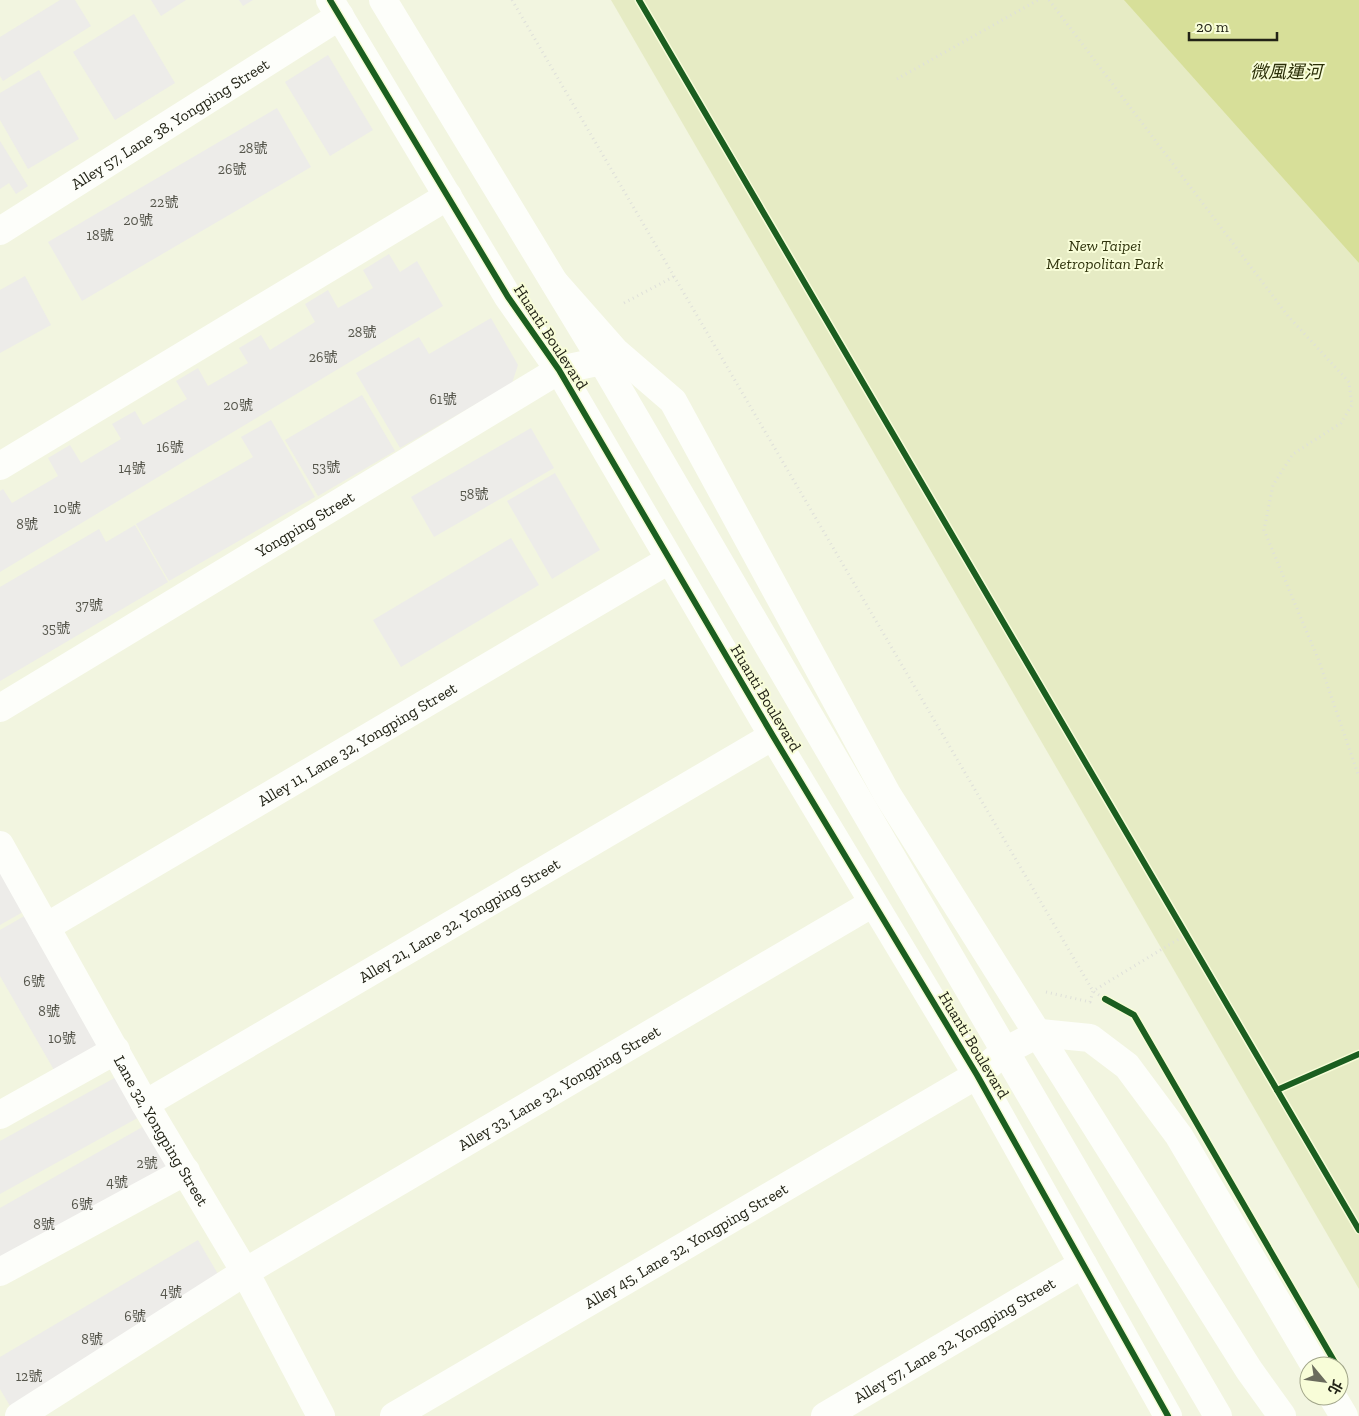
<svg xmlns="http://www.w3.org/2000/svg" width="1359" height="1416" font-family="'Zilla Slab','Noto Sans TC',serif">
<rect width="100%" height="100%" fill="#f2f5e0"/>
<path fill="#e6ebc4" d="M 611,0 L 1359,0 L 1359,1289 Z"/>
<path fill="#d7df99" d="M 1124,0 L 1359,0 L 1359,263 Z"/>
<g fill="#edece9">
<path d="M 60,0 L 75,0 L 91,26 L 3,81 L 0,76 L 0,37 Z"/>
<path d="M 151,0 L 186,0 L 161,16 Z"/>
<path d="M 239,0 L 253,0 L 243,6 Z"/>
<path d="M 134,14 L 175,83 L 115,120 L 73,52 Z"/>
<path d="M 328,55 L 373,130 L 330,156 L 285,82 Z"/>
<path d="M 39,70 L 79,139 L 28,169 L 0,120 L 0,93 Z"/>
<path d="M 277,108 L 311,167 L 82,301 L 48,242 Z"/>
<path d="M 0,141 L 28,186 L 16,194 L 9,183 L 0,189 Z"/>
<path d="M 389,254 L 400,272 L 417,261 L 443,306 L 0,572 L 0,491 L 3,489 L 12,503 L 58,476 L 48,458 L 70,445 L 81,463 L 121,439 L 112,424 L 135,411 L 143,425 L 187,399 L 176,381 L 198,368 L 208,386 L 248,363 L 239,348 L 261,335 L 270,350 L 315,322 L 305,304 L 328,290 L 338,308 L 373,288 L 363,270 Z"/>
<path d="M 25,276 L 51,325 L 0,353 L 0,290 Z"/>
<path d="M 491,318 L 518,365 L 512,383 L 400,448 L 356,373 L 419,337 L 429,354 Z"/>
<path d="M 362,395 L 395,451 L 318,496 L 285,440 Z"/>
<path d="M 271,420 L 315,497 L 169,581 L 136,524 L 253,457 L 241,437 Z"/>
<path d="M 531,428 L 554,468 L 434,537 L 411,497 Z"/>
<path d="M 555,473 L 600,550 L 552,579 L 507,501 Z"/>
<path d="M 135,525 L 168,582 L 0,681 L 0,587 L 99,529 L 106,542 Z"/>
<path d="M 511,538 L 539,585 L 401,667 L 373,620 Z"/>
<path d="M 0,857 L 37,904 L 0,925 Z"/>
<path d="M 40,907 L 99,1044 L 54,1070 L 0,976 L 0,930 Z"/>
<path d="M 129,1070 L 152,1110 L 0,1194 L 0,1141 Z"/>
<path d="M 160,1117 L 186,1163 L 0,1269 L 0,1208 Z"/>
<path d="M 198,1240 L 222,1281 L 10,1406 L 0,1389 L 0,1357 Z"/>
</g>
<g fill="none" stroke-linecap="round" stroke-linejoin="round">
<g stroke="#dfe0da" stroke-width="3" stroke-dasharray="1 4" stroke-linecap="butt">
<path d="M 512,0 L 1093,991 L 1105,999"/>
<path d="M 1049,0 L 1288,316 L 1349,382 L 1352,405 L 1341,423 L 1293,454 L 1273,485 L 1264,530 L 1319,661 L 1359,777"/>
<path d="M 897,79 L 1038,0"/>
<path d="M 624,303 L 675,276"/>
<path d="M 1046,992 L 1090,1002 L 1093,991 L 1187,934"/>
</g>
<g stroke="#fdfefa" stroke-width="28">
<path d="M 330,0 L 508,297 L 559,370 L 773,736 L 977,1075 L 1168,1416"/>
<path d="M 383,0 L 602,361 L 1218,1416"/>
<path id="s1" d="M 0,231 L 340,16"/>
<path d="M 0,466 L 448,196"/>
<path id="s2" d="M 0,708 L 559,370 L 602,361 L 614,351"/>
<path id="s3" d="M 0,845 L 145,1104 L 245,1272 L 321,1416"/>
<path id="s4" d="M 46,927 L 669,560"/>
<path id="s5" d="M 145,1104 L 773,736"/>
<path d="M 0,1115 L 116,1050"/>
<path d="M 0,1272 L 186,1171"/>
<path id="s6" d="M 19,1416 L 245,1272 L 873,903"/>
<path id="s7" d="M 394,1416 L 977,1075"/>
<path id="s8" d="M 825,1416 L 1083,1264"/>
</g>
<g stroke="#fdfefa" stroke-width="28">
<path d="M 555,283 L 615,351 L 673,401 L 887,794 L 1249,1370 L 1282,1416"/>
<path d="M 977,1075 L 1005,1051 L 1040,1033 L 1090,1038 L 1127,1066 L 1179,1136 L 1315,1366"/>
<path d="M 1332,1396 L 1344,1416"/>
</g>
<g stroke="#f8fdd8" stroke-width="9">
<g id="cycleway">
<path d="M 330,0 L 508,297 L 559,370 L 773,736 L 977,1075 L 1168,1416"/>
<path d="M 639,0 L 1359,1230"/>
<path d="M 1105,999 L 1134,1015 L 1337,1366"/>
<path d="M 1277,1090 L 1359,1054"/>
</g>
</g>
<use href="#cycleway" stroke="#1b5e20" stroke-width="6"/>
</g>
<g text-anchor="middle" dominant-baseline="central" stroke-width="4" stroke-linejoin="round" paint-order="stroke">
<g font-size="14" fill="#55554b">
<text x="253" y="148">28號</text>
<text x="232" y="169">26號</text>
<text x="164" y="202">22號</text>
<text x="138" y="220">20號</text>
<text x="100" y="235">18號</text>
<text x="362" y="332">28號</text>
<text x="323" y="357">26號</text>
<text x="443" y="399">61號</text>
<text x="238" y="405">20號</text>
<text x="170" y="447">16號</text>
<text x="326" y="467">53號</text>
<text x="132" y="468">14號</text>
<text x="474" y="494">58號</text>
<text x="67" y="508">10號</text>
<text x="27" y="524">8號</text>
<text x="89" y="605">37號</text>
<text x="56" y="628">35號</text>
<text x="34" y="981">6號</text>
<text x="49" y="1011">8號</text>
<text x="62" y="1038">10號</text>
<text x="147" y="1163">2號</text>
<text x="117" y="1182">4號</text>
<text x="82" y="1204">6號</text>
<text x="44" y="1224">8號</text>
<text x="171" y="1292">4號</text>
<text x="135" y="1316">6號</text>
<text x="92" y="1339">8號</text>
<text x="29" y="1376">12號</text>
</g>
<g font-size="16" fill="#222316" stroke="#f8fdd8">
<text stroke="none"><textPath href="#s1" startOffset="201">Alley 57, Lane 38, Yongping Street</textPath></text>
<text transform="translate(551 337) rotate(57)">Huanti Boulevard</text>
<text stroke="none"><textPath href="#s2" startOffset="356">Yongping Street</textPath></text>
<text transform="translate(766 698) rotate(59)">Huanti Boulevard</text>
<text stroke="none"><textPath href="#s4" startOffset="361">Alley 11, Lane 32, Yongping Street</textPath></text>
<text stroke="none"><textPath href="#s5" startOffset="364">Alley 21, Lane 32, Yongping Street</textPath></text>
<text transform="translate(974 1045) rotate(59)">Huanti Boulevard</text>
<text stroke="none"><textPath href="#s6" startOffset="632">Alley 33, Lane 32, Yongping Street</textPath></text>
<text stroke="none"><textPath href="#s3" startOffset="328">Lane 32, Yongping Street</textPath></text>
<text stroke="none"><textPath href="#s7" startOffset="338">Alley 45, Lane 32, Yongping Street</textPath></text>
<text stroke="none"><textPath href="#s8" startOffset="150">Alley 57, Lane 32, Yongping Street</textPath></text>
</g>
<g font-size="16" font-style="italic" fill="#31350e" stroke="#f8fdd8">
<text x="1105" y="245">New Taipei<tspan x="1105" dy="18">Metropolitan Park</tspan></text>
</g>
<g font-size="18" font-style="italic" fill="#2b2f07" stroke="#f8fdd8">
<text x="1286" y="72">微風運河</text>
</g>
</g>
<g transform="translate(1324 1381) rotate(119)"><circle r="24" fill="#f8fdd8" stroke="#a2a68a"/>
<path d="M0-4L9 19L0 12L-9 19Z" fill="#6b6c5d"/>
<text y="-8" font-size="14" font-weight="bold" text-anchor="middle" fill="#222316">北</text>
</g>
<path d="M1189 32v8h88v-8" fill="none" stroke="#222316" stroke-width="2.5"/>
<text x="1196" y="32" font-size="15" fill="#222316" stroke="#f8fdd8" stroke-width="4" paint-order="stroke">20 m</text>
</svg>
